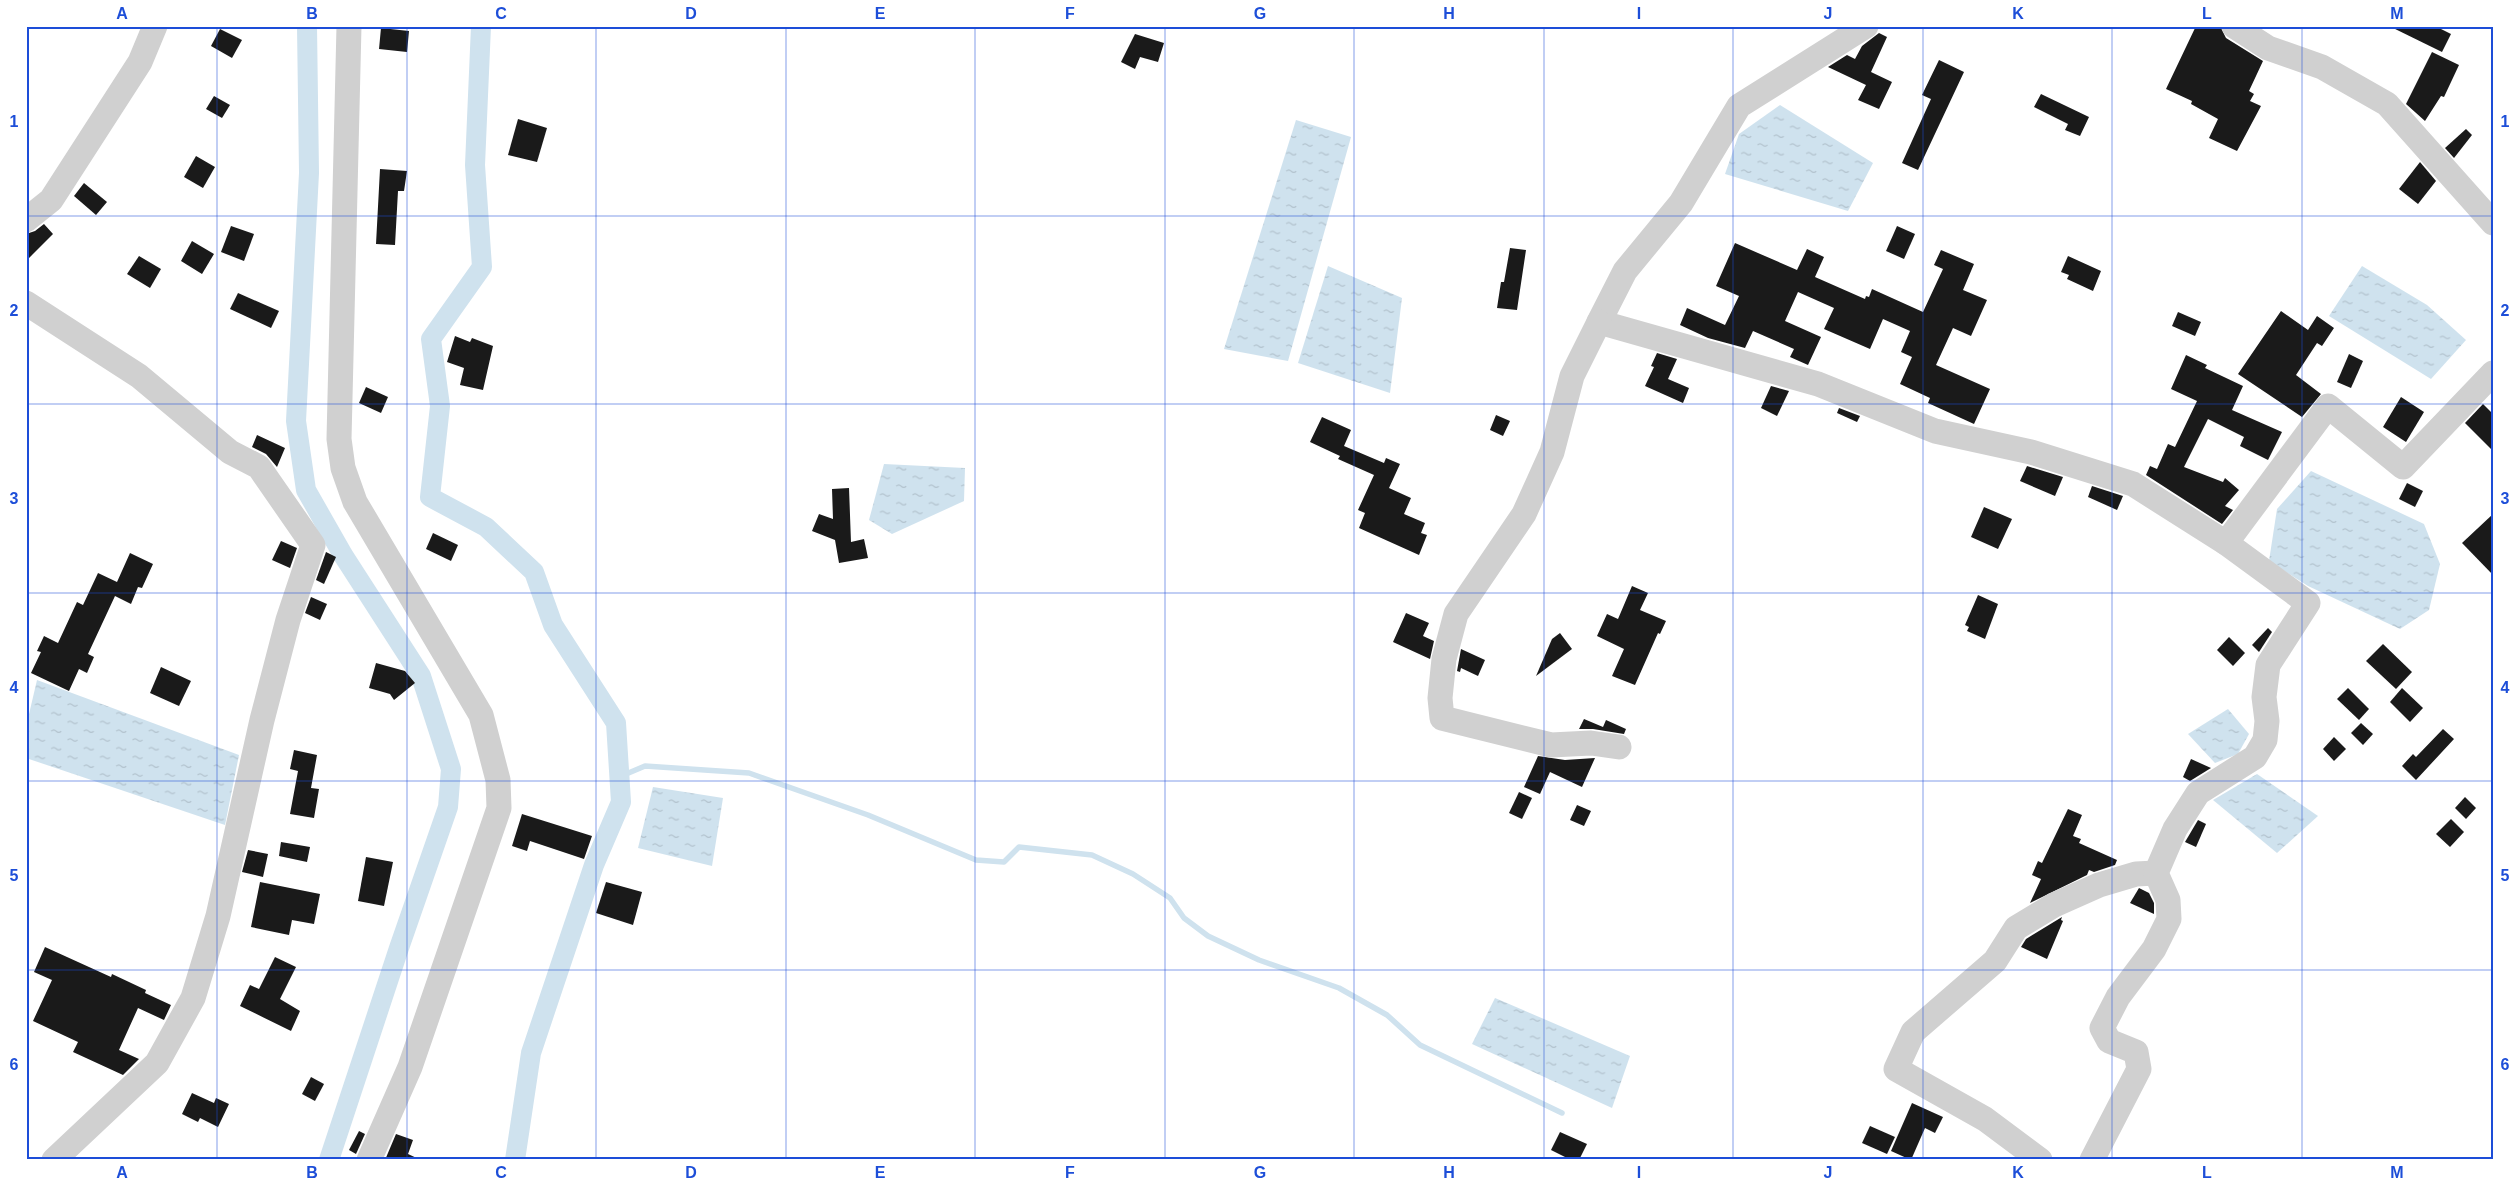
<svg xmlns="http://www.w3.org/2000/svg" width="2519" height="1186" font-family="Helvetica,sans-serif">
<defs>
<pattern id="water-ripples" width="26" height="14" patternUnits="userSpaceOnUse" patternTransform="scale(1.25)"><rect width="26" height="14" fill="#cfe2ee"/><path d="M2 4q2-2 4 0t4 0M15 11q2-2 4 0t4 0" fill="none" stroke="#b2c2cd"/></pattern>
</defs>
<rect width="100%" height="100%" fill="#fff"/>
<g fill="url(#water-ripples)">
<path d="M 1780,105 L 1873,163 L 1848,211 L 1725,174 L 1739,134 Z"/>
<path d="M 1296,120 L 1351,137 L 1288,361 L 1224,349 Z"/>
<path d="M 1328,266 L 1402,298 L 1390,393 L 1298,363 Z"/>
<path d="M 2362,266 L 2427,305 L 2466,340 L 2431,379 L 2329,316 Z"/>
<path d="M 884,464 L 965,468 L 964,501 L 892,534 L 869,520 Z"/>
<path d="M 2311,471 L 2424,524 L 2440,564 L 2429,610 L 2400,629 L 2308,586 L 2269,561 L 2277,509 Z"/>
<path d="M 37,680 L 239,755 L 225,825 L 26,758 L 26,727 Z"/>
<path d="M 2228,709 L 2249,734 L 2238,754 L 2215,763 L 2188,734 Z"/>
<path d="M 2257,774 L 2318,816 L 2277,853 L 2213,800 Z"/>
<path d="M 653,787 L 723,798 L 712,866 L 638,848 Z"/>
<path d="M 1495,998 L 1630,1056 L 1612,1108 L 1472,1044 Z"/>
</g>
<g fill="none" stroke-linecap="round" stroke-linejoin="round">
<path stroke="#cfe2ee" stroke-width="5.5" d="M 619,777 L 645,766 L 749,773 L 868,815 L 976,860 L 1004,862 L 1019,847 L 1092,855 L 1133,874 L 1170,898 L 1184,918 L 1208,936 L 1259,960 L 1339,988 L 1387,1015 L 1420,1045 L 1562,1113"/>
<g stroke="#cfe2ee" stroke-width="20">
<path d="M 307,26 L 309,173 L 296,421 L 306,490 L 343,555 L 421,676 L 451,769 L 448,807 L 399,948 L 329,1160"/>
<path d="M 481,26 L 475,165 L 482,267 L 431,339 L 440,406 L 430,497 L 486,527 L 534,572 L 553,625 L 616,723 L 621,802 L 594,865 L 531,1053 L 515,1160"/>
</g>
</g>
<g fill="#1a1a1a">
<path d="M 2196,26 L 2220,26 L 2226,38 L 2263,61 L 2249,91 L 2254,94 L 2250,101 L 2261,106 L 2237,151 L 2209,138 L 2218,119 L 2191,104 L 2192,101 L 2166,89 Z"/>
<path d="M 2389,26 L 2435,26 L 2451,34 L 2442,52 Z"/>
<path d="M 381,28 L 409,31 L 407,52 L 379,49 Z"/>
<path d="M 220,29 L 242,40 L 232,58 L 211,46 Z"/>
<path d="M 1879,33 L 1887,37 L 1871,72 L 1892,82 L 1879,109 L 1858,100 L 1866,85 L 1828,67 L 1847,55 L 1855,59 L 1862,46 Z"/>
<path d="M 1135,34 L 1164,43 L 1158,62 L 1140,57 L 1135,69 L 1121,62 Z"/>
<path d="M 2432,52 L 2459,65 L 2444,97 L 2441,96 L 2425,121 L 2406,104 Z"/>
<path d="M 1939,60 L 1964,72 L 1918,170 L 1902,163 L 1931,99 L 1922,95 Z"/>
<path d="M 2041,94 L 2089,117 L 2080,136 L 2065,130 L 2068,124 L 2034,107 Z"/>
<path d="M 214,96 L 230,105 L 222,118 L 206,109 Z"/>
<path d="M 518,119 L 547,128 L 537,162 L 508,155 Z"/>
<path d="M 2466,129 L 2472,135 L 2454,158 L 2445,148 Z"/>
<path d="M 196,156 L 215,167 L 203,188 L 184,177 Z"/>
<path d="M 2420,162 L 2436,181 L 2418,204 L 2399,189 Z"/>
<path d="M 380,169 L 407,171 L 404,191 L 398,191 L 395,245 L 376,244 Z"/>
<path d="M 84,183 L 107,202 L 96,215 L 74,196 Z"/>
<path d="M 44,224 L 53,234 L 26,261 L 26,234 L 35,231 Z"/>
<path d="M 231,226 L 254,234 L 244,261 L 221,252 Z"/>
<path d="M 1897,226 L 1915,234 L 1904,259 L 1886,251 Z"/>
<path d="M 192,241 L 214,254 L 202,274 L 181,261 Z"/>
<path d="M 1735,243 L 1797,270 L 1807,249 L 1824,257 L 1815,277 L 1865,299 L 1866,296 L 1869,297 L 1872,289 L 1923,312 L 1943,269 L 1934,265 L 1941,250 L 1974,264 L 1963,290 L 1987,300 L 1971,336 L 1953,328 L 1936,365 L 1990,389 L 1974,424 L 1928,403 L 1930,398 L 1900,384 L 1912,357 L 1901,352 L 1910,331 L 1883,319 L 1870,349 L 1824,329 L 1834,308 L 1798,292 L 1785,321 L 1821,337 L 1808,365 L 1790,357 L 1794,349 L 1753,331 L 1745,348 L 1708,338 L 1680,325 L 1687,308 L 1725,325 L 1739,296 L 1716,286 Z"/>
<path d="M 1510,248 L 1526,250 L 1517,310 L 1497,308 L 1501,282 L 1504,282 Z"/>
<path d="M 139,256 L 161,269 L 150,288 L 127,274 Z"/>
<path d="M 2068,256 L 2101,271 L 2093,291 L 2067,279 L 2069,275 L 2061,272 Z"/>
<path d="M 238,293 L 279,311 L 271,328 L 230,309 Z"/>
<path d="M 2281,311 L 2308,330 L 2317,316 L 2334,328 L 2322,346 L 2317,343 L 2296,375 L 2321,394 L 2302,417 L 2238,374 Z"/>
<path d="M 2178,312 L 2201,322 L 2195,336 L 2172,326 Z"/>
<path d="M 455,336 L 470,342 L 472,338 L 493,346 L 483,390 L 460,385 L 464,368 L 447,362 Z"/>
<path d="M 1657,353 L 1677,359 L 1668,379 L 1689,388 L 1683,403 L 1645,386 L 1654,367 L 1651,366 Z"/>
<path d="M 2349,354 L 2363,361 L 2351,388 L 2337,382 Z"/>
<path d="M 2186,355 L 2207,365 L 2205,368 L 2243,386 L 2232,410 L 2282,432 L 2268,460 L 2240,446 L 2244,437 L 2208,419 L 2184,467 L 2223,482 L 2225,478 L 2239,490 L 2225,506 L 2233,510 L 2222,524 L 2146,475 L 2150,466 L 2157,469 L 2168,444 L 2175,447 L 2197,401 L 2171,389 Z"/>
<path d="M 1771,386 L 1789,391 L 1777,416 L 1761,408 Z"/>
<path d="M 366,387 L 388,397 L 381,413 L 359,403 Z"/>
<path d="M 2401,397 L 2424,412 L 2406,442 L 2383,427 Z"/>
<path d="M 2483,404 L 2493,414 L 2493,451 L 2465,423 Z"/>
<path d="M 1839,408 L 1860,416 L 1857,422 L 1837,413 Z"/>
<path d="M 1496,415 L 1510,421 L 1503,436 L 1490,430 Z"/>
<path d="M 1322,417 L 1351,430 L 1344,446 L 1384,463 L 1386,458 L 1400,464 L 1389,488 L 1411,498 L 1404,514 L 1425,523 L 1421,533 L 1427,535 L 1419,555 L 1359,528 L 1365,513 L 1358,510 L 1374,475 L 1338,459 L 1340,456 L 1310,442 Z"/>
<path d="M 257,435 L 285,448 L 277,467 L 266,454 L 252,447 Z"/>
<path d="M 2027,466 L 2063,477 L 2055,496 L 2020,481 Z"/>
<path d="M 2407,483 L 2423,491 L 2415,507 L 2399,499 Z"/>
<path d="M 2092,486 L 2123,496 L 2117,510 L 2088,497 Z"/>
<path d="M 849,488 L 851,542 L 864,539 L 868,558 L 839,563 L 835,540 L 812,531 L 819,514 L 833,519 L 832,489 Z"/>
<path d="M 1984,507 L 2012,519 L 1998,549 L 1971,537 Z"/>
<path d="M 2493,514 L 2493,575 L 2462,543 Z"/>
<path d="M 433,533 L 458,545 L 451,561 L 426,549 Z"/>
<path d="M 281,541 L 297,548 L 290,568 L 272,560 Z"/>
<path d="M 326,552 L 336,557 L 324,584 L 316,580 Z"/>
<path d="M 130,553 L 153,564 L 142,588 L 138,587 L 131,604 L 115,596 L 88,654 L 94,657 L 87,673 L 79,669 L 69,691 L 31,673 L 41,652 L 37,651 L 44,636 L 58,643 L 77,602 L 83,605 L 98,573 L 117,582 Z"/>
<path d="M 1632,586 L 1648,593 L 1640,610 L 1666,621 L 1660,634 L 1658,633 L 1635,685 L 1612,676 L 1624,649 L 1597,636 L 1607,614 L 1618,619 Z"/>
<path d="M 1978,595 L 1998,604 L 1985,639 L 1967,631 L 1969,627 L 1965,625 Z"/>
<path d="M 311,597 L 327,604 L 320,620 L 305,613 Z"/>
<path d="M 1406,613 L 1429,623 L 1423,636 L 1434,641 L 1430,659 L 1393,642 Z"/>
<path d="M 2268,628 L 2272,632 L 2259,652 L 2252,645 Z"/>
<path d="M 1560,633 L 1572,649 L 1536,676 L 1552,639 Z"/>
<path d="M 2229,637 L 2245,653 L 2233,666 L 2217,650 Z"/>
<path d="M 2383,644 L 2412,672 L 2396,689 L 2366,661 Z"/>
<path d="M 1461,649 L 1485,660 L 1478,676 L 1461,668 L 1460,672 L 1457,671 Z"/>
<path d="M 376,663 L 405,671 L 415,683 L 394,700 L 390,694 L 369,688 Z"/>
<path d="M 161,667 L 191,681 L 179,706 L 150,693 Z"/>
<path d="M 2348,688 L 2369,709 L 2359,720 L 2337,699 Z"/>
<path d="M 2402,688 L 2423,708 L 2410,722 L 2390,702 Z"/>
<path d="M 1584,719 L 1603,727 L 1606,720 L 1626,729 L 1624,734 L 1593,729 L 1579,729 Z"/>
<path d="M 2361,723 L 2373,734 L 2363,745 L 2351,733 Z"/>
<path d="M 2443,729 L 2454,739 L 2416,780 L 2402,766 L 2413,754 L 2416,757 Z"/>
<path d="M 2334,737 L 2346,749 L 2334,761 L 2323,749 Z"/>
<path d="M 294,750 L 317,755 L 311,788 L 319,789 L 314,818 L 290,814 L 298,771 L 290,769 Z"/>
<path d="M 1538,756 L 1565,760 L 1595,758 L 1582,787 L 1550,772 L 1540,794 L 1524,787 Z"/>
<path d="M 2191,759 L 2211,768 L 2190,781 L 2183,777 Z"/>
<path d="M 1519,792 L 1532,798 L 1522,819 L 1509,813 Z"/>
<path d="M 2465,797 L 2476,808 L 2466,819 L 2455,808 Z"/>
<path d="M 1577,805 L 1591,811 L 1584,826 L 1570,820 Z"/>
<path d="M 2068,809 L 2082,815 L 2073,836 L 2081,839 L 2079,843 L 2117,860 L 2115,865 L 2094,872 L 2089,870 L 2087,875 L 2030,903 L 2041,879 L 2032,875 L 2038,861 L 2042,863 Z"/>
<path d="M 522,814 L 592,836 L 584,859 L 530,841 L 527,851 L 512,846 Z"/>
<path d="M 2451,819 L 2464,832 L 2450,847 L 2436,834 Z"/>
<path d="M 2198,820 L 2206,824 L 2196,847 L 2185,842 Z"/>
<path d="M 281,842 L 310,847 L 307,862 L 279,856 Z"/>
<path d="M 248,850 L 268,854 L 263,877 L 242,872 Z"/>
<path d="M 366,857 L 393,862 L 384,906 L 358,901 Z"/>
<path d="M 260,882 L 320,894 L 314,924 L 292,920 L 289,935 L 251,927 Z"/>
<path d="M 606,882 L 642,892 L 633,925 L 596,913 Z"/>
<path d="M 2139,888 L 2149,893 L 2154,903 L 2154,914 L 2130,903 Z"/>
<path d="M 2062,917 L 2061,920 L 2063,921 L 2047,959 L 2021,947 L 2026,939 Z"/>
<path d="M 45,947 L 111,977 L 112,974 L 146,990 L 145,993 L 171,1005 L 164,1020 L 138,1008 L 119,1050 L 139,1059 L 123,1075 L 73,1052 L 78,1042 L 33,1021 L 52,980 L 34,972 Z"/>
<path d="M 275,957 L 296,967 L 280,999 L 300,1011 L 291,1031 L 240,1006 L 250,985 L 259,989 Z"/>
<path d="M 311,1077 L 324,1084 L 315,1101 L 302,1094 Z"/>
<path d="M 192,1093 L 214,1103 L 216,1098 L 229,1104 L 218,1127 L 200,1118 L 198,1122 L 182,1114 Z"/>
<path d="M 1912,1103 L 1943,1117 L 1935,1133 L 1925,1128 L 1911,1160 L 1891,1151 Z"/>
<path d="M 1870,1126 L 1895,1137 L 1887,1154 L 1862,1143 Z"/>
<path d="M 359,1131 L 365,1134 L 356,1154 L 349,1150 Z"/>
<path d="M 1560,1132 L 1587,1144 L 1579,1160 L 1571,1160 L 1551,1150 Z"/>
<path d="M 396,1134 L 413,1140 L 408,1154 L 421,1160 L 385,1160 Z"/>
</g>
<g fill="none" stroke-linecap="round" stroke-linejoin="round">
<g stroke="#d0d0d0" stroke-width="25">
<path d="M 349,26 L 339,439 L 343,468 L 355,502 L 481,715 L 498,780 L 499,808 L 410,1067 L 369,1160"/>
<path d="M 1866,26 L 1739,106 L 1681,203 L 1625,271 L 1599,322 L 1818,384 L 1935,431 L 2031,452 L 2133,484 L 2226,543 L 2328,406 L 2403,467 L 2493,373"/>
<path d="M 2234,26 L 2268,48 L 2322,67 L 2387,104 L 2493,223"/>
<path d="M 26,220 L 51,200 L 140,62 L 155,26"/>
<path d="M 26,303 L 139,376 L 230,452 L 259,467 L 313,545 L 288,620 L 262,720 L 218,916 L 193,998 L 157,1063 L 54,1160"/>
<path d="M 1599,322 L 1572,376 L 1552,452 L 1524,514 L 1456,614 L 1444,659 L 1440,698 L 1442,718 L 1551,745 L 1591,743 L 1619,747"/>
<path d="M 2040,1160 L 1985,1119 L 1896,1069 L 1913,1032 L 1995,961 L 2016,928 L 2054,905 L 2099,885 L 2136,874 L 2156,873"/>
<path d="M 2092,1160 L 2139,1069 L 2136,1052 L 2109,1041 L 2102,1028 L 2118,997 L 2154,949 L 2169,919 L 2168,900 L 2156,873 L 2175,829 L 2198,793 L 2255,757 L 2265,740 L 2267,721 L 2264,697 L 2268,665 L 2308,603 L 2226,543"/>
</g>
</g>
<path fill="none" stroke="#1d4ed8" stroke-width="1" stroke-opacity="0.55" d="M 217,26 L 217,1160M 407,26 L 407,1160M 596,26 L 596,1160M 786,26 L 786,1160M 975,26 L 975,1160M 1165,26 L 1165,1160M 1354,26 L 1354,1160M 1544,26 L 1544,1160M 1733,26 L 1733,1160M 1923,26 L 1923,1160M 2112,26 L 2112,1160M 2302,26 L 2302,1160M 26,216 L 2493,216M 26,404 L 2493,404M 26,593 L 2493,593M 26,781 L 2493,781M 26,970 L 2493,970"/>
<rect width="2519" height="1186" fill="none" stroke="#ffffff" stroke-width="55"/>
<rect x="28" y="28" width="2464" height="1130" fill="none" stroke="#1d4ed8" stroke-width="2"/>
<g font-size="16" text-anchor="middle" font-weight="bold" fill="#1d4ed8">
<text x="122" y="19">A</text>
<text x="312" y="19">B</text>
<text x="501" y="19">C</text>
<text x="691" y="19">D</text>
<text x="880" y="19">E</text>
<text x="1070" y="19">F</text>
<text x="1260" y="19">G</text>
<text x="1449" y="19">H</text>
<text x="1639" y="19">I</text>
<text x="1828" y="19">J</text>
<text x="2018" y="19">K</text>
<text x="2207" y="19">L</text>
<text x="2397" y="19">M</text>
<text x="14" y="127">1</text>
<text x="2505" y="127">1</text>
<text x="14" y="316">2</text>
<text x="2505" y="316">2</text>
<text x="14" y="504">3</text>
<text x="2505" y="504">3</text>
<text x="14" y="693">4</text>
<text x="2505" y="693">4</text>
<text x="14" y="881">5</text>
<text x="2505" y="881">5</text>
<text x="14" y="1070">6</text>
<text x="2505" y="1070">6</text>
<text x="122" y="1178">A</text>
<text x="312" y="1178">B</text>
<text x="501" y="1178">C</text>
<text x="691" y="1178">D</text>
<text x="880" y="1178">E</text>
<text x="1070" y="1178">F</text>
<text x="1260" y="1178">G</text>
<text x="1449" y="1178">H</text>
<text x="1639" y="1178">I</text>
<text x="1828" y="1178">J</text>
<text x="2018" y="1178">K</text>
<text x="2207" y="1178">L</text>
<text x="2397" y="1178">M</text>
</g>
</svg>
